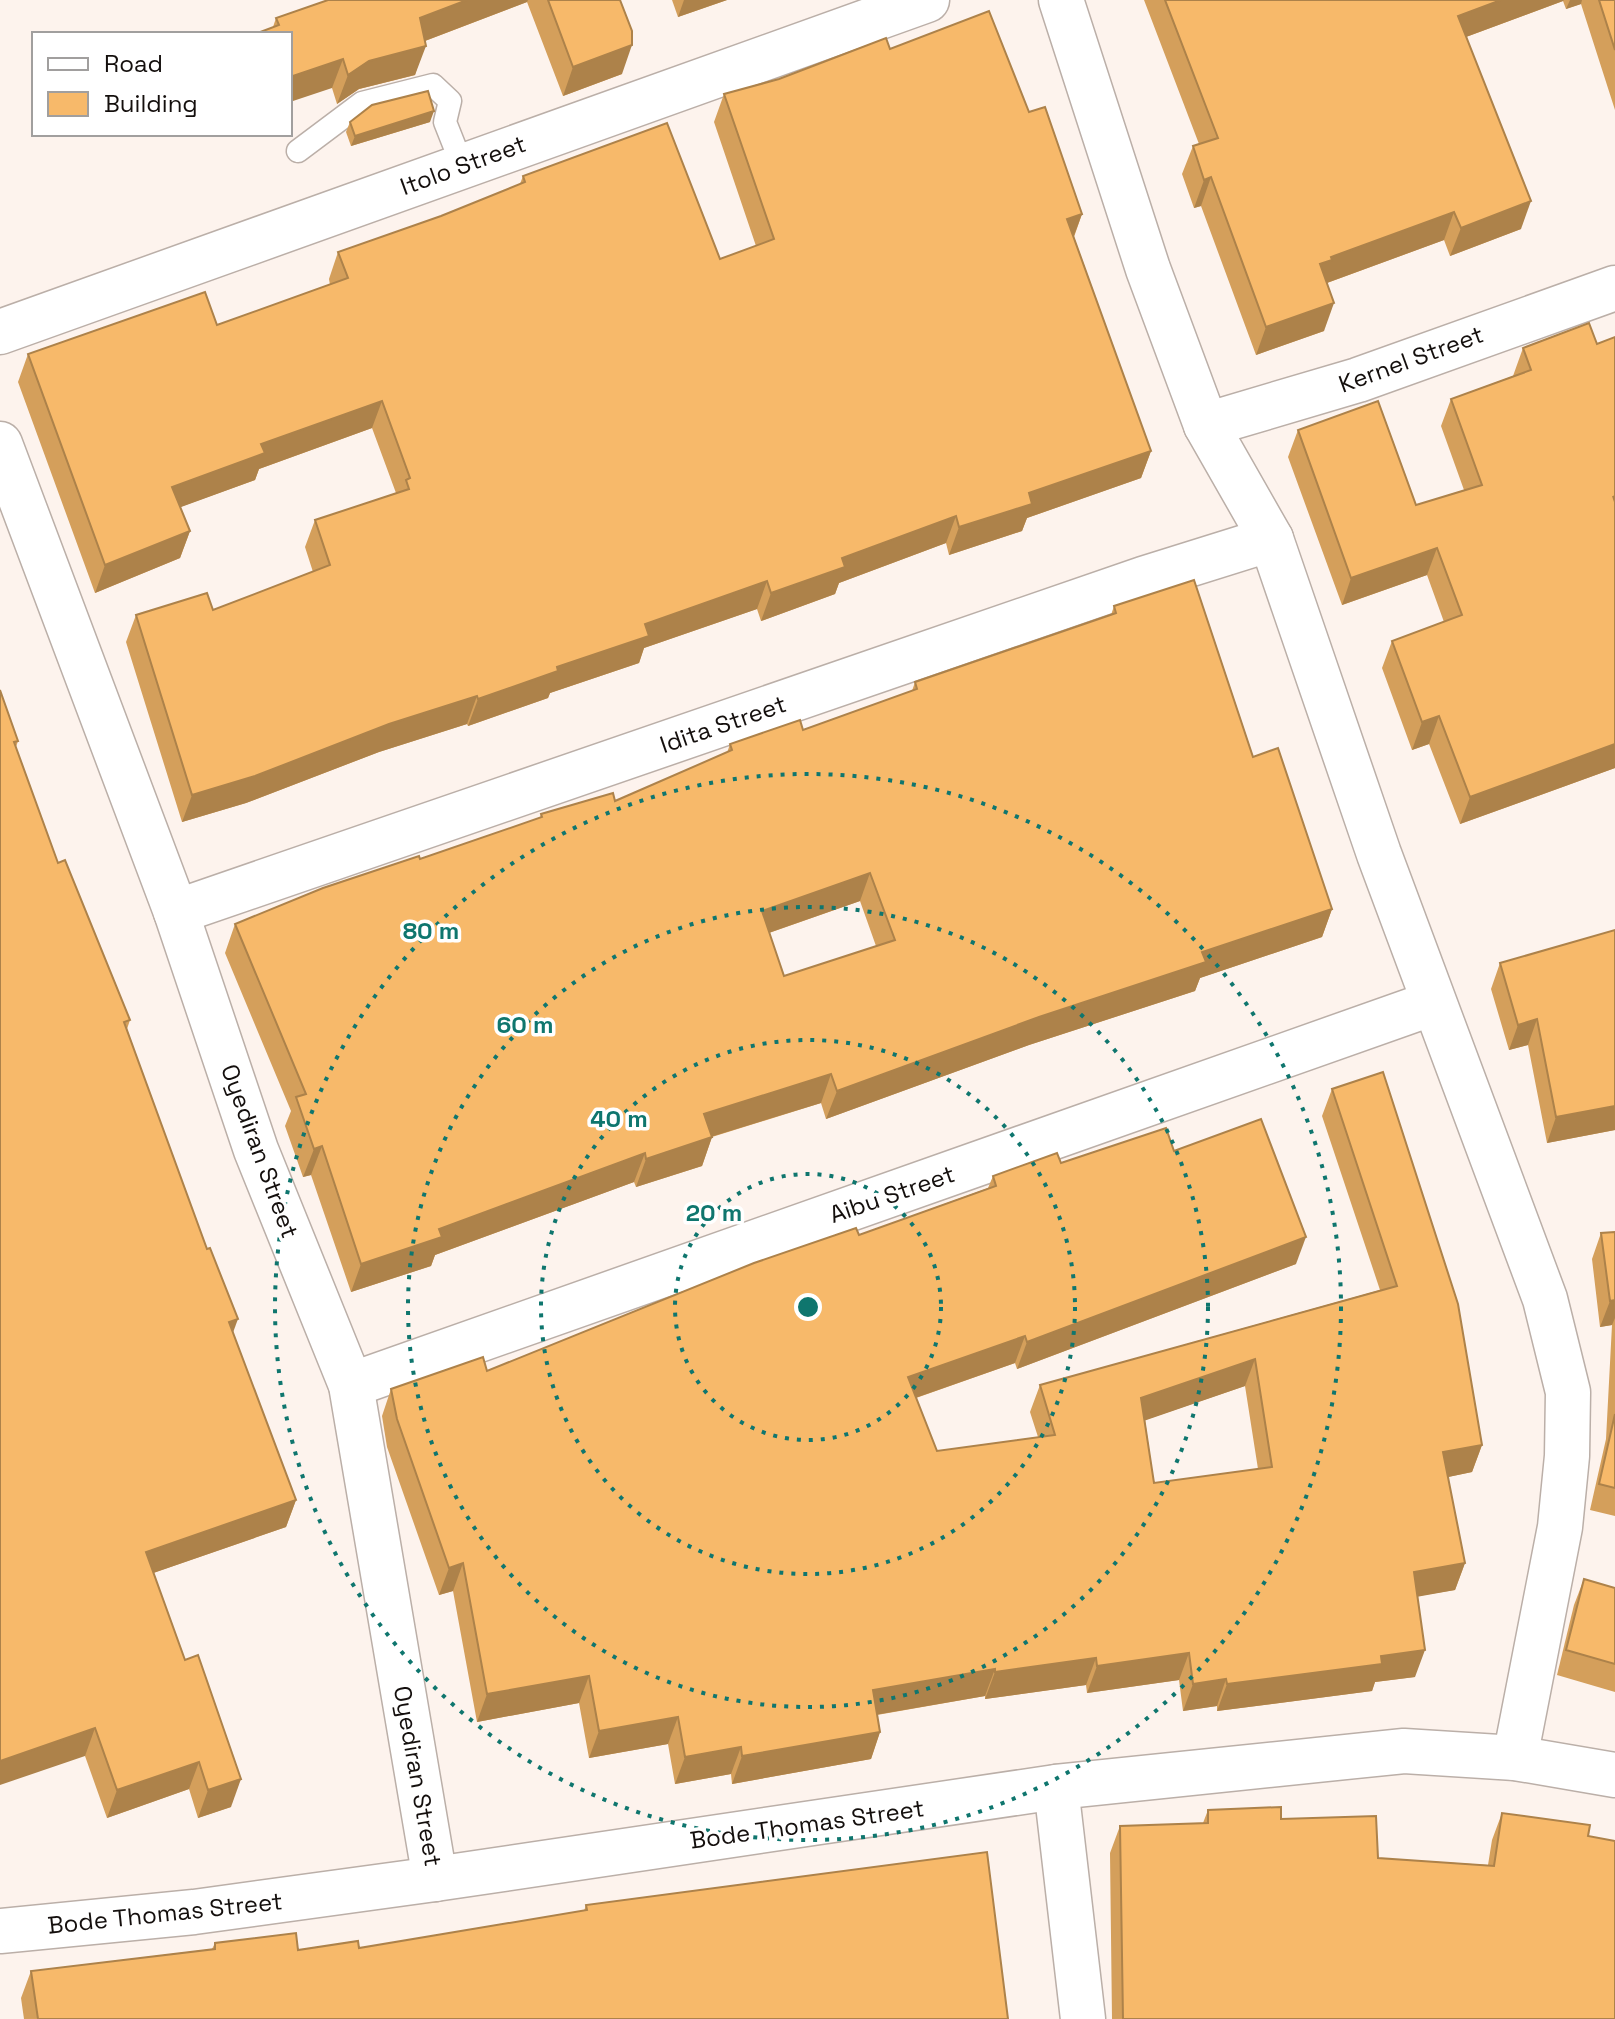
<svg xmlns="http://www.w3.org/2000/svg" width="1615" height="2019" font-family="'Space Grotesk',sans-serif">
<rect width="100%" height="100%" fill="#fdf3ed"/>
<g fill="none" stroke-linecap="round" stroke-linejoin="round">
<g stroke="#bbafa8" stroke-width="25">
<path id="lane" d="M 298,151 L 362,103 L 433,85 L 450,101 L 445,122 L 462,165"/>
</g>
<g stroke="#bbafa8" stroke-width="47">
<g id="street">
<path d="M 1061,0 L 1148,269 L 1206,425 L 1271,539 L 1379,854 L 1545,1299 L 1568,1392 L 1567,1456 L 1560,1527 L 1515,1758"/>
<path d="M 0,332 L 927,0"/>
<path d="M 1206,425 L 1358,380 L 1615,288"/>
<path d="M 0,444 L 176,912 L 256,1150 L 351,1385 L 435,1879"/>
<path d="M 176,912 L 1143,579 L 1271,539"/>
<path d="M 351,1385 L 1433,1003"/>
<path d="M 1056,1787 L 1083,2019"/>
</g>
</g>
<g stroke="#bbafa8" stroke-width="47">
<path id="secondary" d="M 0,1931 L 194,1912 L 435,1879 L 1056,1787 L 1404,1751 L 1515,1758 L 1615,1775"/>
</g>
<use href="#lane" stroke="#fff" stroke-width="22"/>
<use href="#street" stroke="#fff" stroke-width="44"/>
<use href="#secondary" stroke="#fff" stroke-width="44"/>
</g>
<g fill="#d49f5b" fill-rule="evenodd">
<path d="M 328,0 L 620,0 L 622,74 L 563,96 L 527,2 L 425,41 L 415,75 L 359,89 L 337,104 L 332,88 L 273,27 L 276,18 Z"/>
<path d="M 672,0 L 727,0 L 678,17 Z"/>
<path d="M 1144,0 L 1615,0 L 1615,110 L 1581,4 L 1566,9 L 1563,1 L 1466,37 L 1521,229 L 1450,256 L 1444,240 L 1327,283 L 1324,331 L 1256,355 L 1201,206 L 1194,208 L 1182,174 L 1193,146 L 1199,144 Z"/>
<path d="M 890,49 L 1029,112 L 1082,214 L 1074,237 L 1151,451 L 1141,478 L 1027,518 L 1022,531 L 949,555 L 946,543 L 839,583 L 835,594 L 761,621 L 757,609 L 644,648 L 639,663 L 550,693 L 548,698 L 468,726 L 467,724 L 379,752 L 246,803 L 182,822 L 126,642 L 136,615 L 213,610 L 313,572 L 305,547 L 315,520 L 396,493 L 372,428 L 259,469 L 255,480 L 180,507 L 190,531 L 180,558 L 95,593 L 18,382 L 28,354 L 217,325 L 330,285 L 329,279 L 338,252 L 441,216 L 520,184 L 523,176 L 720,259 L 756,246 L 714,122 L 724,94 Z"/>
<path d="M 350,122 L 430,122 L 351,146 L 346,132 Z"/>
<path d="M 1615,337 L 1615,768 L 1460,824 L 1429,744 L 1412,750 L 1382,668 L 1392,641 L 1444,622 L 1427,575 L 1342,605 L 1288,457 L 1298,430 L 1416,505 L 1464,490 L 1441,426 L 1451,399 L 1513,376 L 1523,348 L 1597,344 Z"/>
<path d="M 1114,606 L 1253,757 L 1332,909 L 1322,937 L 1200,978 L 1195,991 L 1029,1045 L 826,1119 L 821,1103 L 712,1137 L 702,1166 L 636,1187 L 634,1182 L 435,1255 L 431,1266 L 351,1292 L 311,1175 L 303,1177 L 285,1126 L 291,1111 L 225,953 L 235,924 L 540,818 L 541,814 L 615,801 L 727,753 L 730,744 L 803,730 L 912,691 L 915,682 L 1111,615 ZM 860,901 L 876,946 L 784,976 L 769,933 Z"/>
<path d="M 0,690 L 18,741 L 16,747 L 58,863 L 130,1020 L 127,1029 L 233,1333 L 296,1500 L 286,1527 L 153,1573 L 231,1807 L 198,1818 L 189,1789 L 107,1818 L 85,1756 Z"/>
<path d="M 1500,963 L 1615,1130 L 1547,1143 L 1528,1045 L 1509,1050 L 1491,989 Z"/>
<path d="M 1332,1089 L 1482,1445 L 1472,1472 L 1448,1477 L 1465,1563 L 1455,1590 L 1418,1596 L 1415,1677 L 1375,1682 L 1372,1691 L 1217,1711 L 1217,1706 L 1183,1711 L 1179,1680 L 1087,1693 L 1086,1685 L 985,1699 L 985,1696 L 877,1715 L 880,1732 L 871,1759 L 732,1784 L 731,1774 L 675,1784 L 668,1744 L 589,1758 L 579,1703 L 477,1722 L 453,1591 L 439,1595 L 387,1447 L 382,1416 L 391,1389 L 487,1371 L 988,1188 L 993,1176 L 1061,1163 L 1174,1151 L 1296,1264 L 1017,1369 L 1015,1363 L 916,1398 L 937,1451 L 1038,1437 L 1030,1412 L 1040,1385 L 1380,1290 L 1322,1116 ZM 1245,1386 L 1258,1469 L 1154,1483 L 1145,1420 Z"/>
<path d="M 1615,1232 L 1615,1516 L 1590,1510 L 1606,1439 L 1612,1325 L 1600,1327 L 1592,1259 L 1601,1233 Z"/>
<path d="M 1584,1579 L 1615,1588 L 1615,1692 L 1557,1675 L 1574,1605 Z"/>
<path d="M 1208,1810 L 1281,1819 L 1378,1858 L 1488,1865 L 1492,1840 L 1502,1813 L 1588,1836 L 1615,2019 L 1112,2019 L 1110,1853 L 1120,1826 L 1203,1823 Z"/>
<path d="M 586,1905 L 1008,2019 L 24,2019 L 21,1998 L 31,1971 L 212,1949 L 215,1943 L 298,1950 L 359,1948 L 584,1911 Z"/>
</g>
<g fill="#ad824a">
<path d="M 467,0 L 528,0 L 527,2 L 409,47 L 420,18 Z"/>
<path d="M 684,0 L 727,0 L 678,17 Z"/>
<path d="M 1501,0 L 1564,0 L 1563,1 L 1447,44 L 1458,16 Z"/>
<path d="M 1570,0 L 1582,0 L 1581,4 L 1566,9 Z"/>
<path d="M 632,45 L 622,74 L 563,96 L 573,67 Z"/>
<path d="M 426,46 L 415,75 L 359,89 L 337,104 L 348,75 L 369,61 Z"/>
<path d="M 343,59 L 332,88 L 290,102 L 290,77 Z"/>
<path d="M 434,111 L 430,122 L 351,146 L 355,136 Z"/>
<path d="M 1211,177 L 1201,206 L 1194,208 L 1204,180 Z"/>
<path d="M 1531,201 L 1521,229 L 1450,256 L 1461,228 Z"/>
<path d="M 1454,212 L 1444,240 L 1324,284 L 1320,264 L 1331,257 Z"/>
<path d="M 1082,214 L 1072,241 L 1067,219 Z"/>
<path d="M 1334,303 L 1324,331 L 1256,355 L 1266,327 Z"/>
<path d="M 382,401 L 372,428 L 259,469 L 255,480 L 162,514 L 172,487 L 261,444 Z"/>
<path d="M 1151,451 L 1141,478 L 1027,518 L 1022,531 L 949,555 L 959,527 L 1029,493 Z"/>
<path d="M 956,516 L 946,543 L 839,583 L 835,594 L 761,621 L 771,593 L 842,558 Z"/>
<path d="M 190,531 L 180,558 L 95,593 L 105,565 Z"/>
<path d="M 1437,548 L 1427,575 L 1342,605 L 1351,578 Z"/>
<path d="M 767,581 L 757,609 L 644,648 L 639,663 L 550,693 L 548,698 L 468,726 L 478,699 L 645,624 Z"/>
<path d="M 477,696 L 467,724 L 379,752 L 246,803 L 182,822 L 192,795 L 389,724 Z"/>
<path d="M 1439,716 L 1429,744 L 1412,750 L 1422,722 Z"/>
<path d="M 1615,744 L 1615,768 L 1460,824 L 1470,797 Z"/>
<path d="M 870,873 L 860,901 L 751,939 L 762,911 Z"/>
<path d="M 1332,909 L 1322,937 L 1200,978 L 1195,991 L 1029,1045 L 826,1119 L 837,1091 L 1202,952 Z"/>
<path d="M 1537,1019 L 1528,1045 L 1509,1050 L 1518,1025 Z"/>
<path d="M 831,1074 L 821,1103 L 694,1142 L 704,1114 Z"/>
<path d="M 1615,1106 L 1615,1130 L 1547,1143 L 1556,1117 Z"/>
<path d="M 712,1137 L 702,1166 L 636,1187 L 646,1159 Z"/>
<path d="M 322,1146 L 311,1175 L 303,1177 L 314,1149 Z"/>
<path d="M 645,1153 L 634,1182 L 435,1255 L 431,1266 L 351,1292 L 361,1264 L 439,1229 Z"/>
<path d="M 1306,1237 L 1296,1264 L 1017,1369 L 1027,1342 Z"/>
<path d="M 1615,1300 L 1615,1318 L 1612,1325 L 1600,1327 L 1610,1301 Z"/>
<path d="M 238,1319 L 228,1346 L 229,1322 Z"/>
<path d="M 1025,1336 L 1015,1363 L 898,1404 L 908,1377 Z"/>
<path d="M 1255,1359 L 1245,1386 L 1132,1425 L 1141,1398 Z"/>
<path d="M 1482,1445 L 1472,1472 L 1434,1480 L 1443,1452 Z"/>
<path d="M 296,1500 L 286,1527 L 136,1579 L 146,1552 Z"/>
<path d="M 463,1563 L 453,1591 L 439,1595 L 449,1568 Z"/>
<path d="M 1465,1563 L 1455,1590 L 1405,1599 L 1414,1572 Z"/>
<path d="M 1425,1650 L 1415,1677 L 1375,1682 L 1372,1691 L 1217,1711 L 1227,1684 L 1381,1656 Z"/>
<path d="M 1189,1653 L 1179,1680 L 1087,1693 L 1097,1666 Z"/>
<path d="M 1096,1658 L 1086,1685 L 985,1699 L 995,1672 Z"/>
<path d="M 995,1669 L 985,1696 L 863,1717 L 873,1690 Z"/>
<path d="M 589,1676 L 579,1703 L 477,1722 L 487,1694 Z"/>
<path d="M 1226,1679 L 1217,1706 L 1183,1711 L 1193,1684 Z"/>
<path d="M 678,1717 L 668,1744 L 589,1758 L 599,1731 Z"/>
<path d="M 95,1728 L 85,1756 L 0,1785 L 0,1761 Z"/>
<path d="M 880,1732 L 871,1759 L 732,1784 L 742,1756 Z"/>
<path d="M 741,1747 L 731,1774 L 675,1784 L 685,1757 Z"/>
<path d="M 199,1762 L 189,1789 L 107,1818 L 117,1790 Z"/>
<path d="M 241,1779 L 231,1807 L 198,1818 L 208,1790 Z"/>
</g>
<g fill="#f7b96a" stroke="#ad824a" stroke-width="2" fill-rule="evenodd">
<path d="M 328,0 L 467,0 L 420,18 L 426,46 L 369,61 L 348,75 L 343,59 L 290,77 L 290,34 L 255,34 L 279,25 L 276,18 Z"/>
<path d="M 548,0 L 620,0 L 632,31 L 632,45 L 573,67 Z"/>
<path d="M 1165,0 L 1501,0 L 1458,16 L 1531,201 L 1461,228 L 1454,212 L 1331,257 L 1332,260 L 1320,264 L 1334,303 L 1266,327 L 1211,177 L 1204,180 L 1193,146 L 1218,138 Z"/>
<path d="M 1599,0 L 1615,0 L 1615,50 Z"/>
<path d="M 989,11 L 1029,112 L 1045,107 L 1082,214 L 1067,219 L 1151,451 L 1029,493 L 1032,504 L 959,527 L 956,516 L 842,558 L 845,567 L 771,593 L 767,581 L 645,624 L 649,636 L 557,667 L 558,671 L 478,699 L 477,696 L 389,724 L 255,776 L 192,795 L 136,615 L 207,593 L 213,610 L 330,565 L 315,520 L 409,489 L 406,480 L 410,478 L 382,401 L 261,444 L 265,453 L 172,487 L 190,531 L 105,565 L 28,354 L 205,292 L 217,325 L 348,278 L 338,252 L 441,216 L 525,182 L 523,176 L 667,123 L 720,259 L 774,239 L 724,94 L 779,79 L 886,38 L 890,49 Z"/>
<path d="M 428,91 L 434,111 L 355,136 L 350,122 L 372,105 Z"/>
<path d="M 1589,323 L 1597,344 L 1615,337 L 1615,499 L 1613,496 L 1615,502 L 1615,744 L 1470,797 L 1439,716 L 1422,722 L 1392,641 L 1462,615 L 1437,548 L 1351,578 L 1298,430 L 1378,401 L 1416,505 L 1482,485 L 1451,399 L 1531,370 L 1523,348 Z"/>
<path d="M 1194,580 L 1253,757 L 1278,748 L 1332,909 L 1202,952 L 1206,962 L 1039,1017 L 837,1091 L 831,1074 L 704,1114 L 712,1137 L 646,1159 L 645,1153 L 439,1229 L 442,1237 L 361,1264 L 322,1146 L 314,1149 L 296,1097 L 306,1094 L 235,924 L 323,888 L 419,856 L 420,859 L 542,817 L 541,814 L 613,793 L 615,801 L 732,750 L 730,744 L 800,720 L 803,730 L 917,689 L 915,682 L 1116,613 L 1114,606 ZM 870,873 L 895,940 L 784,976 L 762,911 Z"/>
<path d="M 0,690 L 18,741 L 14,742 L 58,863 L 65,860 L 130,1020 L 124,1022 L 207,1249 L 210,1248 L 238,1319 L 229,1322 L 296,1500 L 146,1552 L 185,1660 L 198,1655 L 241,1779 L 208,1790 L 199,1762 L 117,1790 L 95,1728 L 0,1761 Z"/>
<path d="M 1615,930 L 1615,1106 L 1556,1117 L 1537,1019 L 1518,1025 L 1500,963 Z"/>
<path d="M 1383,1072 L 1458,1304 L 1482,1445 L 1443,1452 L 1465,1563 L 1414,1572 L 1425,1650 L 1381,1656 L 1382,1664 L 1227,1684 L 1226,1679 L 1193,1684 L 1189,1653 L 1097,1666 L 1096,1658 L 995,1672 L 995,1669 L 873,1690 L 880,1732 L 742,1756 L 741,1747 L 685,1757 L 678,1717 L 599,1731 L 589,1676 L 487,1694 L 463,1563 L 449,1568 L 397,1419 L 391,1389 L 483,1357 L 487,1371 L 754,1263 L 856,1228 L 859,1235 L 996,1186 L 993,1176 L 1057,1153 L 1061,1163 L 1166,1128 L 1174,1151 L 1261,1119 L 1306,1237 L 1027,1342 L 1025,1336 L 908,1377 L 937,1451 L 1055,1435 L 1040,1385 L 1397,1286 L 1332,1089 ZM 1255,1359 L 1272,1467 L 1154,1483 L 1141,1398 Z"/>
<path d="M 1615,1232 L 1615,1300 L 1610,1301 L 1601,1233 Z"/>
<path d="M 1615,1414 L 1615,1488 L 1599,1484 Z"/>
<path d="M 1584,1579 L 1615,1588 L 1615,1664 L 1566,1650 Z"/>
<path d="M 1281,1807 L 1281,1819 L 1376,1816 L 1378,1858 L 1494,1866 L 1502,1813 L 1590,1825 L 1588,1836 L 1615,1841 L 1615,2019 L 1123,2019 L 1120,1826 L 1208,1823 L 1208,1810 Z"/>
<path d="M 987,1852 L 1008,2019 L 38,2019 L 31,1971 L 215,1949 L 215,1943 L 296,1933 L 298,1950 L 358,1941 L 359,1948 L 587,1910 L 586,1905 Z"/>
</g>
<g fill="none" stroke="#0f766e" stroke-width="4" stroke-dasharray="4 8">
<circle cx="808" cy="1307" r="133"/>
<circle cx="808" cy="1307" r="267"/>
<circle cx="808" cy="1307" r="400"/>
<circle cx="808" cy="1307" r="533"/>
</g>
<g text-anchor="middle" dominant-baseline="central" stroke-width="7" stroke-linejoin="round" paint-order="stroke">
<g font-size="24" fill="#140f0d" stroke="#fff">
<text transform="translate(463 165) rotate(-20)">Itolo Street</text>
<text transform="translate(1411 359) rotate(-20)">Kernel Street</text>
<text transform="translate(723 724) rotate(-19)">Idita Street</text>
<text transform="translate(260 1151) rotate(70)">Oyediran Street</text>
<text transform="translate(892 1194) rotate(-19)">Aibu Street</text>
<text transform="translate(418 1776) rotate(80)">Oyediran Street</text>
<text transform="translate(807 1824) rotate(-8)">Bode Thomas Street</text>
<text transform="translate(165 1913) rotate(-6)">Bode Thomas Street</text>
</g>
</g>
<circle cx="808" cy="1307" r="12" fill="#0f766e" stroke="#fff" stroke-width="4"/>
<g font-size="24" text-anchor="middle" font-weight="bold" fill="#0f766e" stroke="#fff" stroke-width="7" stroke-linejoin="round" paint-order="stroke">
<text x="431" y="939">80 m</text>
<text x="525" y="1033">60 m</text>
<text x="619" y="1127">40 m</text>
<text x="714" y="1221">20 m</text>
</g>
<rect x="32" y="32" width="260" height="104" fill="#ffffff" stroke="#a19f9e" stroke-width="2"/>
<rect x="48" y="58" width="40" height="12" fill="#ffffff" stroke="#a19f9e" stroke-width="2"/>
<text x="104" y="72" font-size="24" fill="#140f0d">Road</text>
<rect x="48" y="92" width="40" height="24" fill="#f7b96a" stroke="#a19f9e" stroke-width="2"/>
<text x="104" y="112" font-size="24" fill="#140f0d">Building</text>
</svg>
